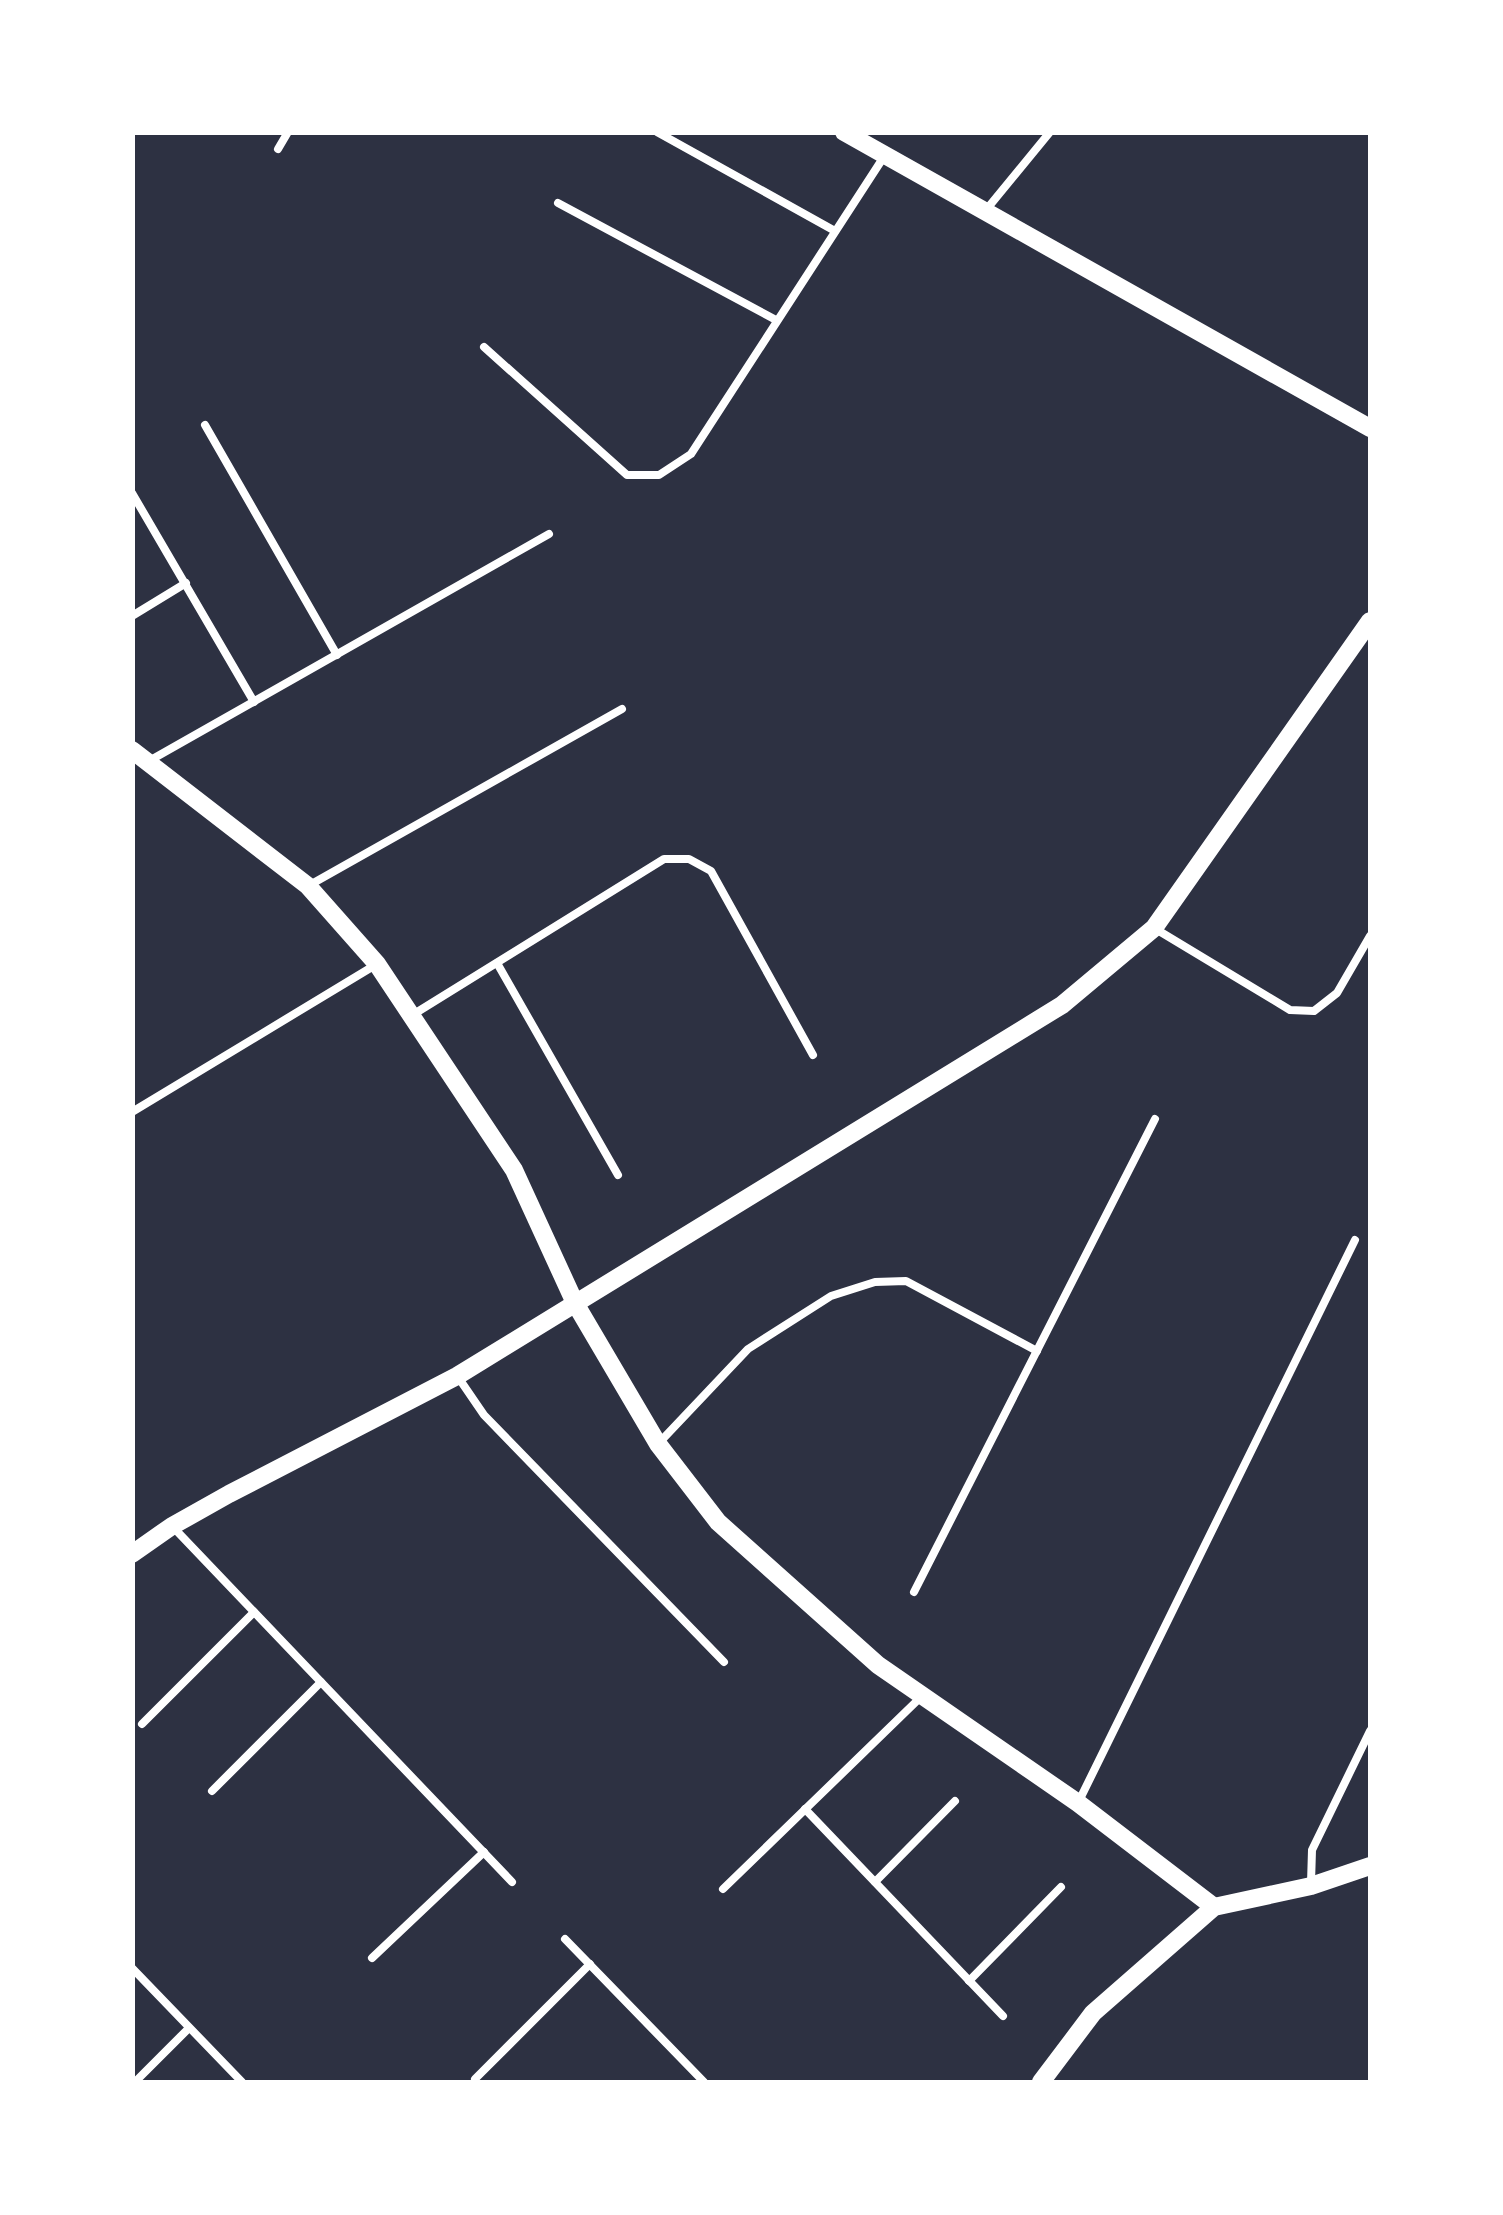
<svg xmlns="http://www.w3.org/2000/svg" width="1503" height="2215" font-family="'Open Sans',sans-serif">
<rect width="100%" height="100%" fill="#2d3142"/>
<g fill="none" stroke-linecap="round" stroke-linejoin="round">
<g stroke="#fff" stroke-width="8">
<path d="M 657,132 L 835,231"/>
<path d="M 278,149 L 288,132"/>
<path d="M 558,203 L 776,320"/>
<path d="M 986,210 L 1050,132"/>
<path d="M 484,347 L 627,475 L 659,475 L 691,454 L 885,155"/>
<path d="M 205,425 L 337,655"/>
<path d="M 132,493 L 254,702"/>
<path d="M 132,616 L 186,583"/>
<path d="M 149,761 L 549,534"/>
<path d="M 308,886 L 622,709"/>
<path d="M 1154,928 L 1290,1010 L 1314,1011 L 1337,993 L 1370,936"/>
<path d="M 497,963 L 618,1175"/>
<path d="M 414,1014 L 664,859 L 689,859 L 711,871 L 813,1055"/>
<path d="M 132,1112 L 377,964"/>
<path d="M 458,1377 L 484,1415 L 724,1662"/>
<path d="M 658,1444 L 748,1349 L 831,1296 L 875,1282 L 906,1281 L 1037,1351"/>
<path d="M 172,1526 L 512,1882"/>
<path d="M 914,1592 L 1155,1119"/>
<path d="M 142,1724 L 254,1612"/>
<path d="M 212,1791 L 321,1682"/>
<path d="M 1079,1801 L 1355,1240"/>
<path d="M 805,1809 L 1003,2016"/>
<path d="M 875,1882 L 955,1801"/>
<path d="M 1311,1883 L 1312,1850 L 1370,1731"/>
<path d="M 723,1889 L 923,1695"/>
<path d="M 565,1939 L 704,2082"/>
<path d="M 372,1958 L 484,1852"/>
<path d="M 132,1968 L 242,2082"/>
<path d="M 969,1981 L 1061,1887"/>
<path d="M 475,2079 L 590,1964"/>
<path d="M 135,2082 L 189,2028"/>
</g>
<g stroke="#fff" stroke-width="18">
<path d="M 844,132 L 1370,428"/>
<path d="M 132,750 L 308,886 L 377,964 L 514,1170 L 575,1303 L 658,1444 L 718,1522 L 878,1665 L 1078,1803 L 1214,1907"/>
<path d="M 132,1554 L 172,1526 L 229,1494 L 457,1376 L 1062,1005 L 1154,928 L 1370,621"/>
<path d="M 1041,2082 L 1093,2013 L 1214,1907 L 1311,1886 L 1370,1866"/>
</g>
</g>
<rect width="1503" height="2215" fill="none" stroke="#ffffff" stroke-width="270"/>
</svg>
